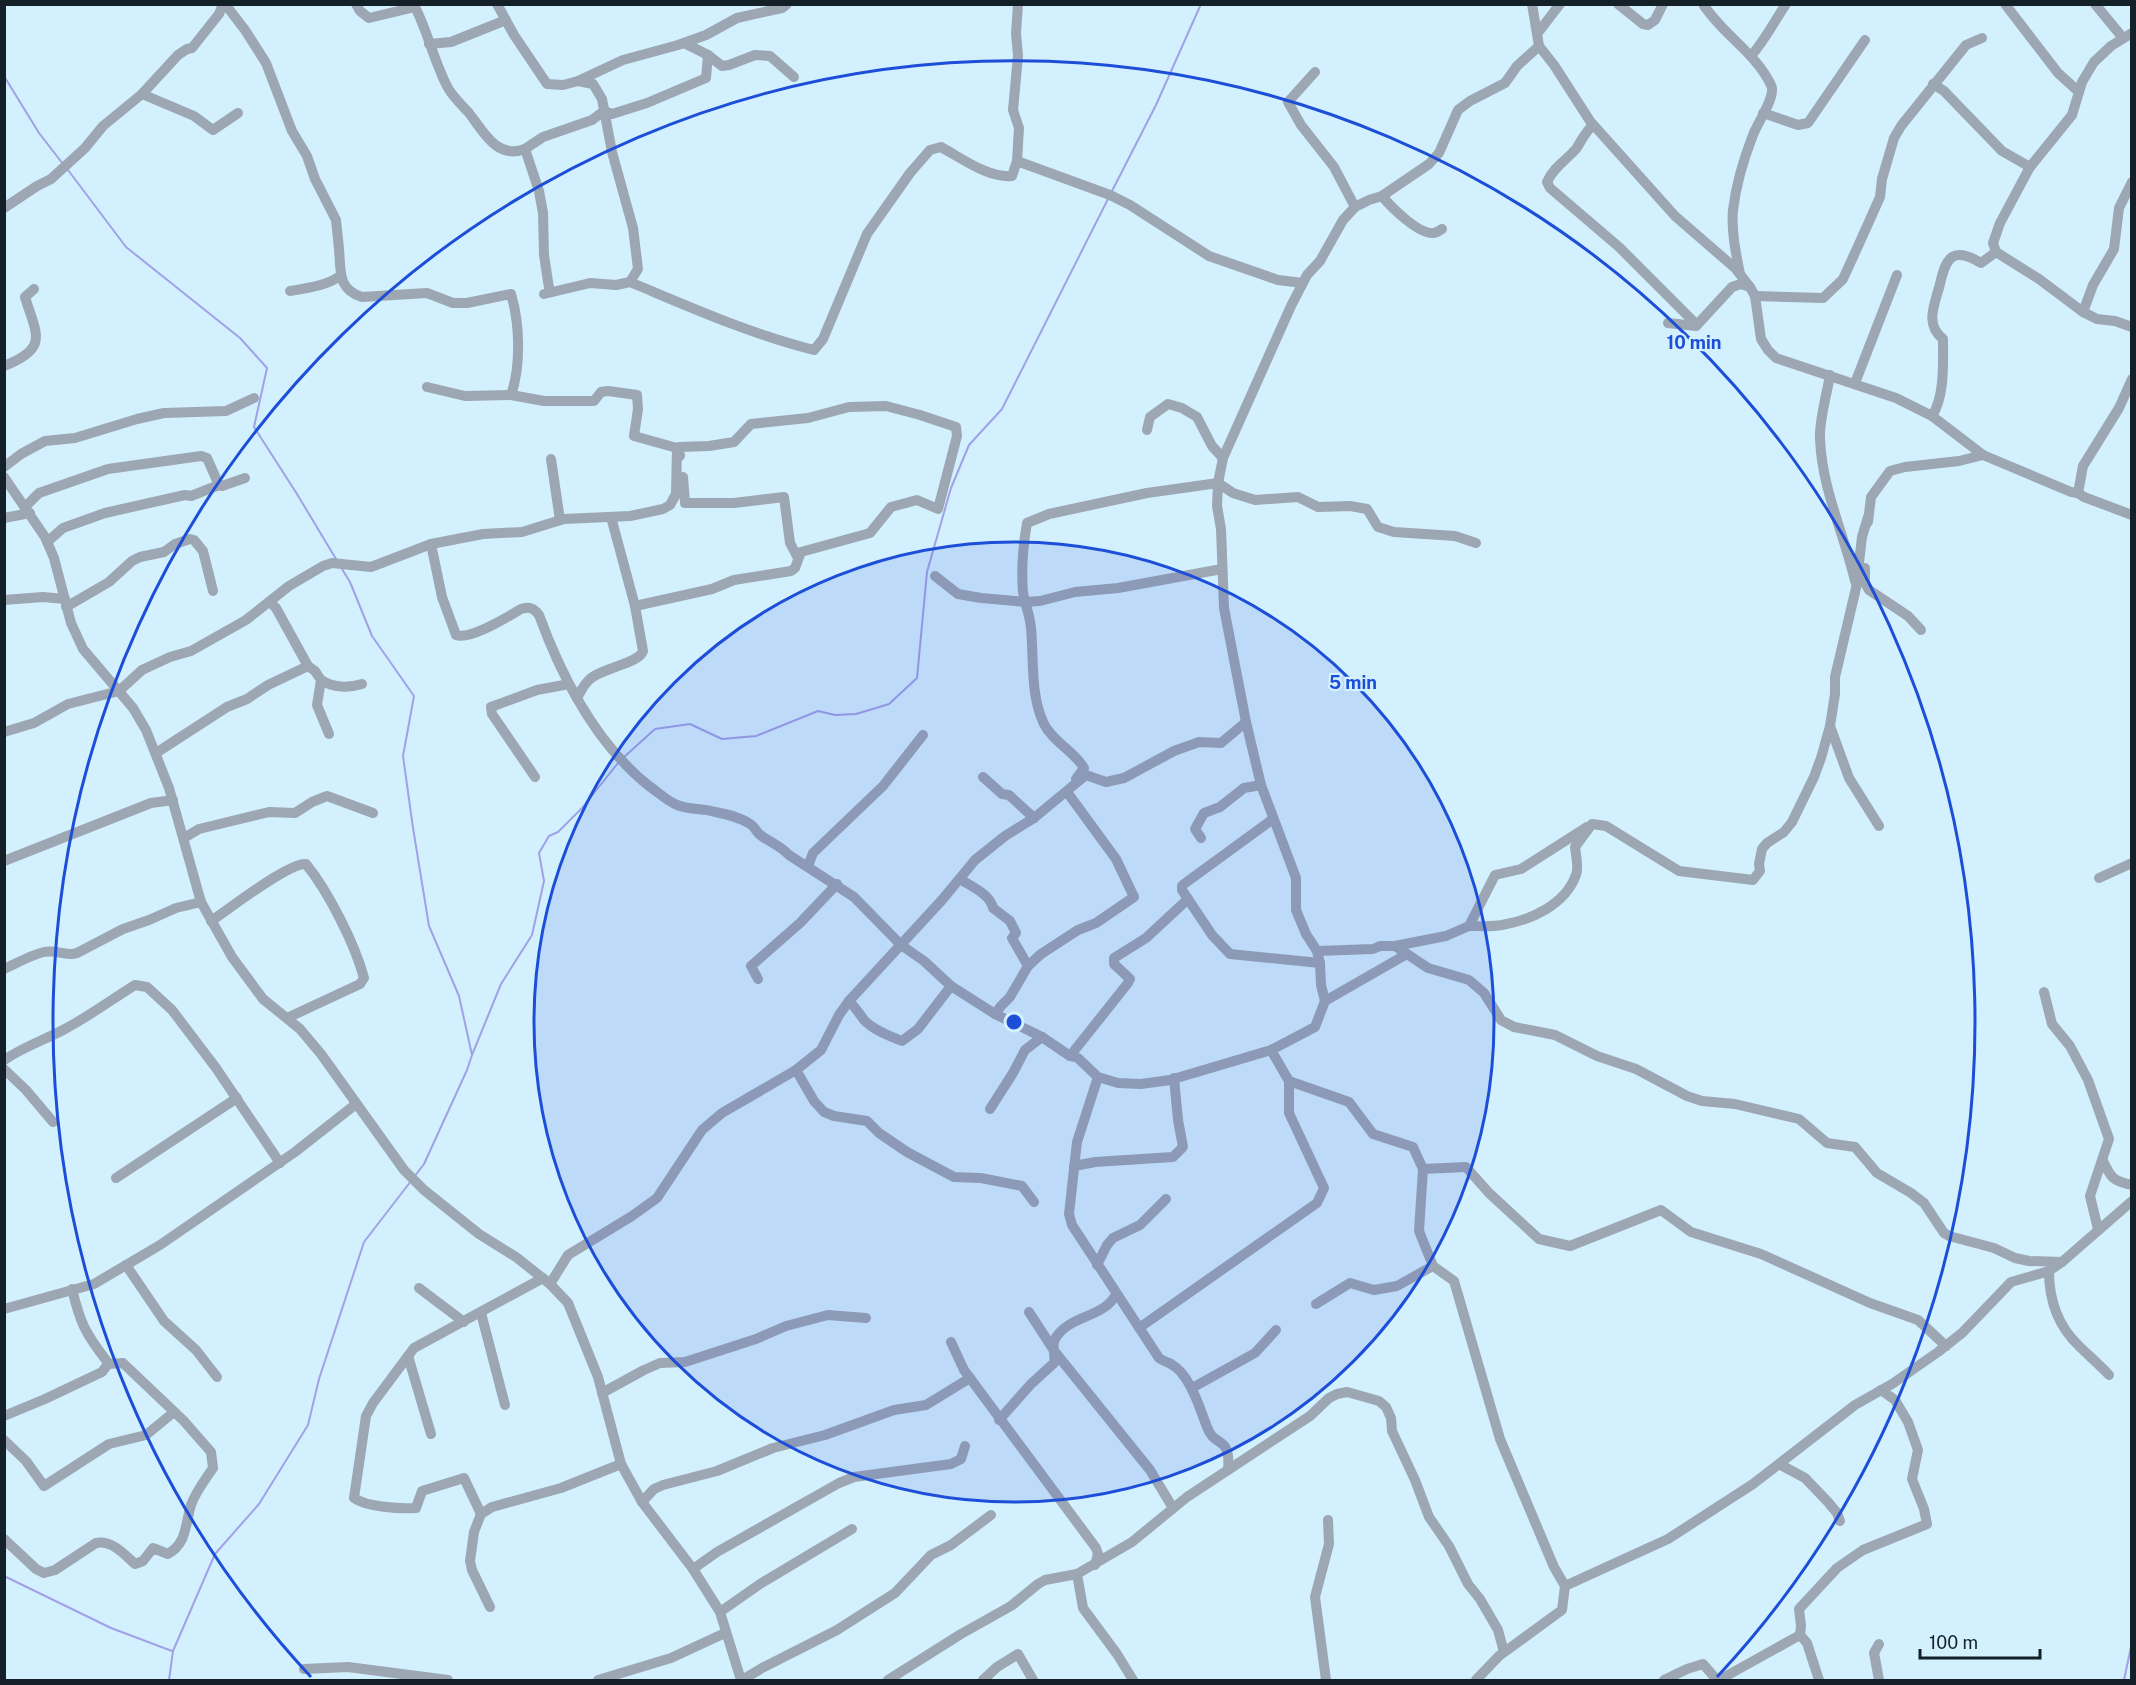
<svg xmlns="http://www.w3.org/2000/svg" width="2136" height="1685" font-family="'Public Sans',sans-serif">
<rect width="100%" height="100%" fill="#d3f0fe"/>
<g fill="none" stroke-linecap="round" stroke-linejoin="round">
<g stroke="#a0a1e7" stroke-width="2">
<path d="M 4,76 L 39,133 L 63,164"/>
<path d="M 68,170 L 126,247 L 240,338 L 267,368 L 254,427 L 297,494 L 336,559"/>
<path d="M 1112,191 L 1156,105 L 1201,4"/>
<path d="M 342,569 L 350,582 L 372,636 L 414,696 L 403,756 L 413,828 L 429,926 L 459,996 L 472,1055 L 467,1070 L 424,1164 L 414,1177"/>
<path d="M 624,757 L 655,729 L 690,724 L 722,739 L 756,736 L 818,711 L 835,715 L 856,714 L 889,704 L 917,678 L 927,572 L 951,488 L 969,445 L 1002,409 L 1108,199"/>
<path d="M 472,1055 L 501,984 L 532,935 L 544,881 L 539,853 L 549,836 L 558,832 L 582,808 L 618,763"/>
<path d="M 4,1576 L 111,1628 L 172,1651"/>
<path d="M 169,1680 L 173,1651 L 215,1554 L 259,1504 L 308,1425 L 319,1379 L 364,1242 L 411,1181"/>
<path d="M 2124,1680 L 2132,1642"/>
</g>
<g stroke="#9da6b3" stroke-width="10">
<path d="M 225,4 L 245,30 L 266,63 L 292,131 L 307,156 L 315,179 L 336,220 C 337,230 338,239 339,249 C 341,270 337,289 362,297 L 427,293 L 453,303 L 467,303 L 511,294 C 520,324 521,366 511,395"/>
<path d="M 356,4 L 360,11 L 369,18 L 415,7 C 428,32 434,62 448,88 C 453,97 462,105 469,113 C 483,131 497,160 525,149"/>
<path d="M 497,4 L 514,35 L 547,84 L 563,85 L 578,81 L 593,84 L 602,99 L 612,152 L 633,228 L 638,269 L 630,282 L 616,285 L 590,283 L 544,294"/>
<path d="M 1532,4 L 1539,46 L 1554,65 L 1590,121 L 1675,216 L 1735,268 L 1750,287 L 1755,296 L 1761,339 L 1768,350 L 1776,358 L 1896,398 L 1932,416 L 1983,455 L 2071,492 L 2078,493 L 2084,497 L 2132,515"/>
<path d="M 1618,4 L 1643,24 L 1648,25 L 1655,20 L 1663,4"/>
<path d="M 1703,4 C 1722,34 1755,52 1771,85 C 1777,96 1757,123 1753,135 C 1744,158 1736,185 1733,210 C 1731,230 1736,254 1740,274"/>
<path d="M 2005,4 L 2058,73 L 2079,92"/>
<path d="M 2095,4 L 2123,38"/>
<path d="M 2132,33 L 2111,46 L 2094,62 L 2082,82 L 2072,115 L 2030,167 L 2000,223 L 1993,243 L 1996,252 L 2039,279 L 2083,312 L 2097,319 L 2115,321 L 2132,327"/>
<path d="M 1537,34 L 1560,4"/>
<path d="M 684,43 L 708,55"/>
<path d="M 429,44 L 451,42 L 506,20"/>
<path d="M 1751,56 C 1765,40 1774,22 1786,4"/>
<path d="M 1315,72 L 1288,102 L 1301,125 L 1334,167 L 1355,207"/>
<path d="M 578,81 L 623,60 L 678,45 L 706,35 L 737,18 L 782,8 L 787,4"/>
<path d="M 1933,84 L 1944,91 L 2002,151 L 2030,167"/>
<path d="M 142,94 L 194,116 L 213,130 L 238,113"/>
<path d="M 1763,113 L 1798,125 L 1808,123 L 1865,40"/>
<path d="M 1593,125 C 1585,132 1582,140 1576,149 C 1566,160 1553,168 1547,182 L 1550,188 L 1619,247 L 1697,325"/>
<path d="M 1017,161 L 1019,128 L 1013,110 L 1018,56 L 1016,33 L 1018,4"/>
<path d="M 1382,196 C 1391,207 1418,234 1433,233 C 1436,233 1439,231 1442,229"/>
<path d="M 4,208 L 37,186 L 51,179 L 85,148 L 103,126 L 142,94 L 178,55 L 187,49 L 192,48 L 219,14 L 223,4"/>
<path d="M 630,282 C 690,307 750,334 814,350 L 823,339 L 867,234 L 910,173 L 930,150 L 941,147 C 963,159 988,178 1012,176 L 1017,161 L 1110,195 L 1130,205 L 1209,256 L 1278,280 L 1303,283"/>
<path d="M 549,288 L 544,255 L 543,213 L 539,191 L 525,149 L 543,137 L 592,120 L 604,111 L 612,114 L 647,103 L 706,78 L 708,55 L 722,66 L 729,65 L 755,55 L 770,56 L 794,77"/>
<path d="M 290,291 C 307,288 326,286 340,276"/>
<path d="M 1755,296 L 1823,298 L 1843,279 L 1859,244 L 1880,197 L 1882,179 L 1894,138 L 1901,126 L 1966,45 L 1982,38"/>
<path d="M 2083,312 L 2093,285 L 2114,249 L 2119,208 L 2132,182"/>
<path d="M 1668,323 L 1696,326 L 1732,287 L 1741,284 L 1750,287"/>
<path d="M 4,366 C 50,348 36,334 25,297 L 34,289"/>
<path d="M 1830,375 C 1827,394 1819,420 1820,439 C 1822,489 1844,534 1855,581"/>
<path d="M 1855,383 L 1897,275"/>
<path d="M 1932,416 C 1945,396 1943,363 1943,339 C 1924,324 1935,304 1940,284 C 1946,257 1953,246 1981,263 L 1996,252"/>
<path d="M 1147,430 L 1150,417 L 1168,404 L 1182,408 L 1197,417 L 1212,446 L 1223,458"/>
<path d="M 551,459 L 560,520"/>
<path d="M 4,467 L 21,454 L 45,441 L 75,438 L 137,419 L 164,413 L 226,411 L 254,398"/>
<path d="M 4,477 L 45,537 L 54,558 L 71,623 L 83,649 L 133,708 L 146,730 L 169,788 L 201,902 L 232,957 L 263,999 L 300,1029 L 321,1054 L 404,1170 L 424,1190 L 479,1234 L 516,1257 L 550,1284 L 568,1303 L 598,1377 L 621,1464 L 642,1502 L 693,1569 L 720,1612 L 741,1680"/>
<path d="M 683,477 L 685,503 L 734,503 L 784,497 L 790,543 L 798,558"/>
<path d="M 2078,493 L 2083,466 L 2119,408 L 2132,379"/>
<path d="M 25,507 L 39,493 L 108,469 L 201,456 L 207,458 L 219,485 L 222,486 L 245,478"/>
<path d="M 4,518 L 30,513"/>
<path d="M 1868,522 L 1871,497 L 1890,471 L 1905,467 L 1959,461 L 1983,455"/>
<path d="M 47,542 L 63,528 L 105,513 L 185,495 L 191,496 L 219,485"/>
<path d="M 431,544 L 442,597 L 456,635 C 471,640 507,617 521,609 C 529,606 534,608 539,615 C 562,678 595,743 649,786 C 658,792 666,800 675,804 C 687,810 699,808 711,811 C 724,814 739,816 750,824 C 754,826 756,831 759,834 C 769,842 780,845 789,855 L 854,897 L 901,945 L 924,961 L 951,986 L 995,1014 L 1042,1037 L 1070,1056 L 1078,1058 L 1098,1077 L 1118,1083 L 1141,1084 L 1170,1080 L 1271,1050 L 1315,1027 L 1325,1001 L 1321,985 L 1320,963 L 1317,951 L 1306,934 L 1296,910 L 1296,878 L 1261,785 L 1246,722 L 1224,608 L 1221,529 L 1217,506 L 1218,483 L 1223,458 L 1291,306 L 1307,275 L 1320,261 L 1343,220 L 1355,207 L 1369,200 L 1382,196 L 1429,164 L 1439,153 L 1458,110 L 1470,101 L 1505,83 L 1517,66 L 1539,46"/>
<path d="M 1865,568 L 1865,583 L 1869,590 L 1908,616 L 1921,630"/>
<path d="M 935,576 L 958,594 L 981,598 L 1026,602 L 1040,601 L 1075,592 L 1118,588 L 1222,569"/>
<path d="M 4,600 L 43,597 L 65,599"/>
<path d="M 270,602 L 276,608 L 308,666 L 315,671 L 321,680 L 317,705 L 329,734"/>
<path d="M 635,606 L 712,589 L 734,580 L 791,571 L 795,568 L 801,552 L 870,533 L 891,507 L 917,500 L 938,509 L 957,436 L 956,427 L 920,415 L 886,406 L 849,407 L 808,418 L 751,424 L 734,442 L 709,446 L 679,447 L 680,456"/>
<path d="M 66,607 L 109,582 L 132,561 L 140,557 L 164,552 L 175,544 L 190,539 L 194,540 L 203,551 L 213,591"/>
<path d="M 321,680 C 333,688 349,688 362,684"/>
<path d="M 577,698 C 580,693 583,686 588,681 C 599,668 639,664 643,651 L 635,606 L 611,517"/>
<path d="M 1830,726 L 1849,778 L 1879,826"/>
<path d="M 4,732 L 34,723 L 68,704 L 119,691 L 142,670 L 170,657 L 191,651 L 246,620 L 289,586 L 323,566 L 332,563 L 371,567 L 431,544 L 483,534 L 522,532 L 564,519 L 630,516 L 663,509 L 670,505 L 676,494 L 677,448 L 634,436 L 638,409 L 637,395 L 608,391 L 601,392 L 594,401 L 544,401 L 511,395 L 465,396 L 427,387"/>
<path d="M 156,753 L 227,707 L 247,699 L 268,685 L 308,666"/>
<path d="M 535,777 L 492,714 L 491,707 L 537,690 L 569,684"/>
<path d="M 983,777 L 1002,794 L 1009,795 L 1034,818"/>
<path d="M 1076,779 L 1084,768 C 1074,751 1053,742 1044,724 C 1030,695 1034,659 1031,628 C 1030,616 1025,604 1023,592 C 1021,569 1023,546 1027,523 L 1049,514 L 1147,493 L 1218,483 L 1233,493 L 1255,500 L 1298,497 L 1318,507 L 1350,506 L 1367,509 L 1378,527 L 1394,532 L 1455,536 L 1476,543"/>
<path d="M 1273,819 L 1184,884 L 1182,886 L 1182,890 L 1212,935 L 1230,954 L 1320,963"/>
<path d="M 184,838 L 199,829 L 269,812 L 295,813 L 312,802 L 327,796 L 373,813"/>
<path d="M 1201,838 L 1195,829 L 1204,813 L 1220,807 L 1244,788 L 1261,785"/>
<path d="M 4,861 L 151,803 L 173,800"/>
<path d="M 808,866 L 813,853 L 883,786 L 923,735"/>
<path d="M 2099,878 L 2132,863"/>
<path d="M 960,879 C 972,887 990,894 993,908 L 1010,921 L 1016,933 L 1012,938 L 1028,966"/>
<path d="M 211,921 C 228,910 289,862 306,864 C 328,891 355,944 364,978 L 360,984 L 287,1018"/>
<path d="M 1469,926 C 1480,926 1491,927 1502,925 C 1531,920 1565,905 1576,875 C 1579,868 1576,856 1575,847 L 1592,824 L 1606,826 L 1679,871 L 1753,880 L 1760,871 L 1759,864 L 1762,849 L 1767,843 L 1784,832 L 1792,822 L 1814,777 L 1821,758 L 1830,726 L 1835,694 L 1835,677 L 1856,588 L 1862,537 L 1868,517"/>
<path d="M 1395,946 L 1446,936 L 1469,926 L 1495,875 L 1521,869 L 1587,827"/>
<path d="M 1317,951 L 1373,949 L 1380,946 L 1395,946 L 1428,968 L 1469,980 L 1484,993 L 1501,1020 L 1514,1027 L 1555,1035 L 1597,1056 L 1636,1069 L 1687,1096 L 1702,1101 L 1735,1104 L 1799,1119 L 1827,1143 L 1855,1147 L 1877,1173 L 1911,1193 L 1924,1203 L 1944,1233 L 1949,1236 L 1994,1248 L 2015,1258 L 2029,1261 L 2062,1262"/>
<path d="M 4,969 C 17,963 31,955 44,952 C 56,949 65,957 77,953 L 123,929 L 149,920 L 176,908 L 201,902"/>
<path d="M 758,979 L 751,966 L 800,923 L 837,884"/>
<path d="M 2044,992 L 2052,1024 L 2070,1046 L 2088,1080 L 2109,1139 L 2090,1196 L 2098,1229"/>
<path d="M 849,1001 C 855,1007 859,1013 864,1020 C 873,1030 890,1036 902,1041 L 918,1029 L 951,986"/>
<path d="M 1325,1001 L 1407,954"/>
<path d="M 995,1014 L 1001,1006 L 1010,997 L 1028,966 L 1041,954 L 1078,930 L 1096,923 L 1134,897 L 1116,859 L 1067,792"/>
<path d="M 1271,1050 L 1289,1081 L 1349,1102 L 1373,1134 L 1413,1147 L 1423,1169 L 1419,1231 L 1433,1266 L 1454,1281 L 1500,1439 L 1554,1567 L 1565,1586"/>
<path d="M 1070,1056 L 1128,983 L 1130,979 L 1114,964 L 1114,958 L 1146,938 L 1188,899"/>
<path d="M 4,1060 C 25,1046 42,1041 63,1030 C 88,1017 111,1000 135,985 L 147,987 L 172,1010 L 216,1068 L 280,1163"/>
<path d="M 4,1069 L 26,1090 L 53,1122"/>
<path d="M 796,1070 L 814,1101 L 824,1112 L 834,1116 L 867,1121 L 879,1133 L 907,1152 L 954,1177 L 981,1178 L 1022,1186 L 1034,1202"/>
<path d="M 1098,1077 L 1077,1142 L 1069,1214 L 1072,1225 L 1159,1358 C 1163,1361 1167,1362 1171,1364 C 1190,1374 1200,1409 1207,1427 C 1215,1449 1231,1434 1228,1470"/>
<path d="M 990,1109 L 1013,1073 L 1025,1050 L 1042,1037"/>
<path d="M 2103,1161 C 2111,1178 2113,1181 2132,1185"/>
<path d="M 1074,1166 L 1095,1162 L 1173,1157 L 1183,1147 L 1178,1120 L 1174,1078"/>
<path d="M 1423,1169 L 1466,1167 L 1489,1193 L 1539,1239 L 1570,1246 L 1661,1210 L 1691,1232 L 1761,1254 L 1870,1303 L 1918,1320 L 1946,1346"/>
<path d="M 116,1178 L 237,1098"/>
<path d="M 126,1265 L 164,1321 L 196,1350 L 217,1377"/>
<path d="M 1097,1265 L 1107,1245 L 1113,1238 L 1140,1225 L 1166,1199"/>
<path d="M 2049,1271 C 2049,1299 2058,1326 2079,1346 C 2089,1356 2100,1365 2109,1375"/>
<path d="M 550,1284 L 568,1255 L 632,1216 L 657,1198 L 702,1130 L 722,1113 L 796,1070 L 821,1050 L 839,1015 L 849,1001 L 942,900 L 975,860 L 1005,836 L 1034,818 L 1086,775 L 1106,782 L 1124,778 L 1174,751 L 1199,742 L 1221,743 L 1246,722"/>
<path d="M 419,1288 L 464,1322"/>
<path d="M 1316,1304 L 1350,1283 L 1374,1290 L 1397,1286 L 1433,1266"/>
<path d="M 4,1309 L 94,1284 L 160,1245 L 295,1152 L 356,1104"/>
<path d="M 1029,1312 L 1055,1352 L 1150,1470 L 1173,1508"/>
<path d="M 481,1313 L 505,1405"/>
<path d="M 1139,1328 L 1317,1203 L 1324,1188 L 1289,1113 L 1289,1081"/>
<path d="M 951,1342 L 964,1370 L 1096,1548 L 1098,1554 L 1095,1565"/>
<path d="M 408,1356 L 431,1434"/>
<path d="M 1192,1388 L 1255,1353 L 1276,1330"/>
<path d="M 602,1393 L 644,1370 L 660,1363 L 685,1362 L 756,1339 L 786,1326 L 828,1315 L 866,1318"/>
<path d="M 4,1416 L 45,1399 L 102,1372 L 108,1364 L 106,1360 C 85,1333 80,1322 72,1289"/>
<path d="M 999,1420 L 1031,1384 L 1054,1363 C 1056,1355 1051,1346 1055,1339 C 1068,1315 1105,1318 1116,1294"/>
<path d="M 4,1440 L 26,1461 L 44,1486 L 109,1444 L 146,1435 L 174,1412"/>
<path d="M 1779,1464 L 1805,1478 L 1828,1502 L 1837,1513 L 1840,1521"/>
<path d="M 642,1502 L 654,1489 L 663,1485 L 717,1471 L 773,1448 L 825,1435 L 894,1410 L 926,1405 L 970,1378"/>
<path d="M 481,1514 L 464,1478 L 422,1491 L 416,1508 C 400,1509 366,1507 354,1498 L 366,1416 L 373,1403 L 414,1348 L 543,1278"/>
<path d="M 4,1539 L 36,1569 L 44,1573 L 55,1570 L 96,1543 C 112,1540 124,1554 135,1564 L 143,1561 L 153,1548 L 168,1554 C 187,1543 185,1525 191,1505 C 196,1491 205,1480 213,1468 L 211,1452 L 183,1420 L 123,1363 L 108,1364"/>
<path d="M 693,1569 L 717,1552 L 839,1483 L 854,1477 L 951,1464 L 961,1459 L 965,1446"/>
<path d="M 1077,1574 L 1083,1608 L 1117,1654 L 1133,1680"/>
<path d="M 490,1607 L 472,1570 L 470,1561 L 474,1532 L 481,1514 L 492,1507 L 561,1488 L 621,1464"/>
<path d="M 720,1612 L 760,1584 L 852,1529"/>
<path d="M 1879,1644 L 1874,1653 L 1879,1680"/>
<path d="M 304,1669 L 348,1667 L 448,1680"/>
<path d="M 598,1680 L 671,1658 L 725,1633"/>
<path d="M 742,1680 L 762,1668 L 837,1630 L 895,1593 L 931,1555 L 951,1545 L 991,1515"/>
<path d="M 888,1680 L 961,1634 L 1011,1606 L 1038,1584 L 1045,1580 L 1077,1574 L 1132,1542 L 1187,1497 L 1310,1416 L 1329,1398 L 1337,1394 L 1347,1392 L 1379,1401 L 1386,1407 L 1391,1418 L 1392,1431 L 1415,1480 L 1429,1517 L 1449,1546 L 1468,1584 L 1480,1599 L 1498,1630 L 1504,1652"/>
<path d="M 983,1680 L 997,1667 L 1018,1654 L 1033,1680"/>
<path d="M 1326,1680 L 1315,1597 L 1329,1544 L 1328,1520"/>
<path d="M 1476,1680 L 1499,1656 L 1562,1610 L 1565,1586 L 1668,1539 L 1753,1484 L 1855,1405 L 1892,1384 L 1938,1352 L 1962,1333 L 2011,1282 L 2049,1271 L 2062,1262 L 2132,1201"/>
<path d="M 1664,1680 L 1687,1669 L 1703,1664 L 1717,1680"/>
<path d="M 1719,1680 L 1800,1635"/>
<path d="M 1819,1680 L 1807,1643 L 1800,1635 L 1801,1626 L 1799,1609 L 1837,1568 L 1863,1550 L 1927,1524 L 1924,1509 L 1912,1479 L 1918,1450 L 1908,1422 L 1895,1400 L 1881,1390"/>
</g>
</g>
<circle cx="1014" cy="1022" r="480" fill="#1d4ed8" fill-opacity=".12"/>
<g fill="none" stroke="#1d4ed8" stroke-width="3">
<circle cx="1014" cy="1022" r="480"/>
<path d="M311 1677A961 961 0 1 1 1717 1677"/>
</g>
<circle cx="1014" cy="1022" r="9" fill="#1d4ed8" stroke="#d3f0fe" stroke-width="3"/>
<g font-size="18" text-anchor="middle" font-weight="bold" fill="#1d4ed8" stroke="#d3f0fe" stroke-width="4.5" stroke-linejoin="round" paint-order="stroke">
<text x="1694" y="349">10 min</text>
<text x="1353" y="689">5 min</text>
</g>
<rect width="2136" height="1685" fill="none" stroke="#132027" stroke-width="12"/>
<path d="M1920 1649v9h120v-9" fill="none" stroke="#132027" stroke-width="3"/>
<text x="1929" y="1649" font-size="18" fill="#132027" stroke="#d3f0fe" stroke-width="4.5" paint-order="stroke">100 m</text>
</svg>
